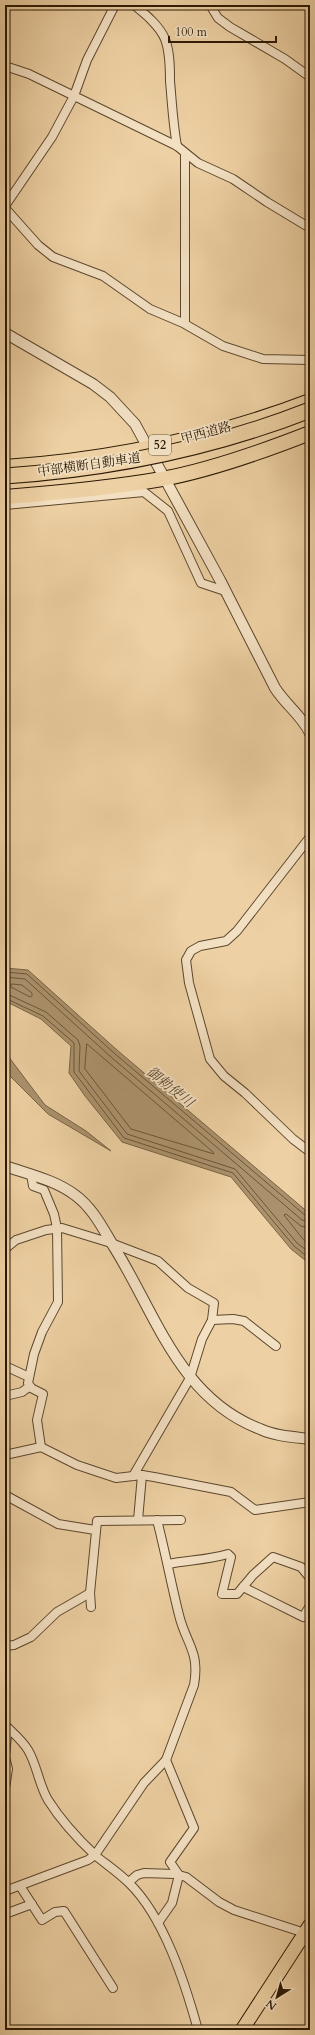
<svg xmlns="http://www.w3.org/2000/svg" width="315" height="2035" font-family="Cardo,'Noto Serif JP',serif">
<rect width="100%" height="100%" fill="#edd0a3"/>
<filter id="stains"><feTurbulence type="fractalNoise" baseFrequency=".005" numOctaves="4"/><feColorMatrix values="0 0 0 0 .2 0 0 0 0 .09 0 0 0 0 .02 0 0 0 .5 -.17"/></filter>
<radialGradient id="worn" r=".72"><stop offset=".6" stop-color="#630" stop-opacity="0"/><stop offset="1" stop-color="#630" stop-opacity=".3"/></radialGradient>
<g fill="#ab926d" stroke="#786243">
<path d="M 5,968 L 28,970 L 117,1050 L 310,1214 L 310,1264 L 291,1249 L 231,1177 L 122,1142 L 85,1096 L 69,1073 L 71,1046 L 41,1019 L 5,1001 Z"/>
<path d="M 5,1052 L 45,1105 L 86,1131 L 111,1151 L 48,1114 L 5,1071 Z"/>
</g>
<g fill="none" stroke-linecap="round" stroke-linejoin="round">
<g stroke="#6b5638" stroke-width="1">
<path d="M 5,972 L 27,974 L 114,1053 L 306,1216 L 310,1217"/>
<path d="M 5,977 L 25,979 L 111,1057 L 302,1220 L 310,1222"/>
<path d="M 12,984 L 22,985 L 32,993 L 32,996 L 30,997 L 11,987 Z"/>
<path d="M 5,993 L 46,1012 L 78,1040 L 80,1046 L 79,1071 L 127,1134 L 235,1169 L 297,1243 L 310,1253"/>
<path d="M 5,998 L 43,1016 L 74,1043 L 74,1072 L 124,1138 L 233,1173 L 294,1246 L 310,1259"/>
<path d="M 87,1044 L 213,1152 L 214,1154 L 131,1129 L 85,1069 Z"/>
<path d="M 310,1228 L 301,1226 L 286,1214 L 284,1215 L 302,1238 L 310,1245"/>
</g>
<g stroke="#5c472c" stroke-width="10">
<g id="minor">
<path d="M 134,5 C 145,14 159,25 165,39 C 170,52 170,68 170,81 C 172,103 173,124 177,146"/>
<path d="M 210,5 L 218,18 L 230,27 L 285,59 L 310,77"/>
<path d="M 5,66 L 29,74 L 177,146 L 198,163 L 233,179 L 267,202 L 310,228"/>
<path d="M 5,206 L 52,137 L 74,96 L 87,60 L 115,5"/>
<path d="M 5,208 L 38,245 L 53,257 L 103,276 L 150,309 L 183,323 L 223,346 L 263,359 L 310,360"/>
<path d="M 185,323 L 185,154"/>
<path d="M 5,505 L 144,492 L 168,511 L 201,583 L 225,591"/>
<path d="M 310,837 L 237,931 L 226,941 L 200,946 L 191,951 L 186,960 L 189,983 L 210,1059 L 224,1076 L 245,1093 L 293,1139 L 310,1152"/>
<path d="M 31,1174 L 33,1186 L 44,1190 L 54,1214 L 57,1228 L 58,1302 L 42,1332 L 34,1354 L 28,1383 L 31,1388 L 43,1394 L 37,1420 L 41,1447"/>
<path d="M 5,1249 L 16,1240 L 46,1230 L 62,1228 L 111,1243 L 158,1261 L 188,1288 L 214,1303 L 212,1320 L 202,1339 L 190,1378 L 133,1476"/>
<path d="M 212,1320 L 233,1319 L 244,1321 L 276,1346"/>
<path d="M 5,1366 L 29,1377"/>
<path d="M 5,1396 L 22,1392 L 30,1386"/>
<path d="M 5,1455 L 41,1447 L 77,1465 L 116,1478 L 142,1475 L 154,1477 L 231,1492 L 255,1510 L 310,1502"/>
<path d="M 5,1495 L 58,1524 L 95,1530"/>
<path d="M 138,1520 L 142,1475"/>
<path d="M 157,1520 C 165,1551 171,1583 179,1615 C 186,1644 200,1651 194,1685 L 166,1760 L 194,1828 L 170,1862 L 179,1875 L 172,1903 L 158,1923"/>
<path d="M 168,1564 C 188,1560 208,1560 228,1554 L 231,1557 L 222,1594 L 237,1594 L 253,1575 L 273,1557 L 301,1567 L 310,1578"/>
<path d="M 243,1587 L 303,1617 L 310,1606"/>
<path d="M 91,1607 L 90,1593 L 97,1521 L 181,1520"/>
<path d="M 5,1646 L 14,1645 L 31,1637 L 57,1612 L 90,1593"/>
<path d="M 5,1725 C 13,1733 22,1740 28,1750 C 37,1765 39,1785 48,1800 C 60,1819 80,1841 96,1856 C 107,1865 119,1873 129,1883 C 164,1917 185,1983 198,2030"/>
<path d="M 5,1788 L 8,1769 L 5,1757 L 7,1735 L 9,1729"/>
<path d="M 129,1882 L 137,1875 L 144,1873 L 175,1874 L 186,1877 L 219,1902 L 234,1910 L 308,1934"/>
<path d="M 20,1886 L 42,1920 L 55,1912 L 64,1911 L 113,1988"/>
<path d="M 5,1891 L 88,1860 L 95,1855 L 144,1783 L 166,1760"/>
<path d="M 5,1914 L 32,1904"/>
</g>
</g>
<g stroke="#5c472c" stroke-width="12">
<g id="tertiary">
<path d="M 5,333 L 93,384 L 110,397 L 135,424 L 220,580 L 275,688 C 285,704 302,716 310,733"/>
<path d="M 5,1166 C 28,1174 55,1180 75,1195 C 93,1208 103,1229 114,1247 C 156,1314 179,1398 260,1429 C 275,1436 293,1437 310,1439"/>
</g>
</g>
<g stroke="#2b1904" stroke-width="15">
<path id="primary" d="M 242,2030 L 310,1925"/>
</g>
<g stroke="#2b1904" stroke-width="16">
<g id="trunk">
<path d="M 5,467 C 109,460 213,438 310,401"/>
<path d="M 5,497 C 57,493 110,488 162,479 C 211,470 264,451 310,433"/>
</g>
</g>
<use href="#minor" stroke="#f3e0c3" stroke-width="8"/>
<use href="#tertiary" stroke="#f3e0c3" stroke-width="10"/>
<use href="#primary" stroke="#edd0a3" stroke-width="13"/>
<use href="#trunk" stroke="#edd0a3" stroke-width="14"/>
<g stroke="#2b1904" stroke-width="17" stroke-linecap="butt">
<path id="motorway-bridge" d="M 5,476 C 109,469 213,448 310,410"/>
</g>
<use href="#motorway-bridge" stroke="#edd0a3" stroke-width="15"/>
</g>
<g text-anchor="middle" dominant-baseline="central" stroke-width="3.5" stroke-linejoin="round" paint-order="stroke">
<rect fill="#f3e0c3" stroke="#67553d" stroke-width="1" x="149" y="435" width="22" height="20" rx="3"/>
<g font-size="12" font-weight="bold" fill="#2b1904">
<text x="160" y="445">52</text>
</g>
<g font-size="13" fill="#2b1904" stroke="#f3e0c3">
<text transform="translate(206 433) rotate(-15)">甲西道路</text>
<text transform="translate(89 465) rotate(-8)">中部横断自動車道</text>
</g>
<g font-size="14" font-style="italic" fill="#5e492e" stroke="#f3e0c3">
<text transform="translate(170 1087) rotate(39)">御勅使川</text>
</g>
</g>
<rect width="315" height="2035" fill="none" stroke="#edd0a3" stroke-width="20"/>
<rect x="6" y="6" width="303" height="2023" fill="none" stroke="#2b1904" stroke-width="2"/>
<rect x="10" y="10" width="295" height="2015" fill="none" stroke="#2b1904"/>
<g transform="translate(277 1997) rotate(217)" stroke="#f3e0c3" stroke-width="3" paint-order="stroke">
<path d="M0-3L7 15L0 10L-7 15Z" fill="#2b1904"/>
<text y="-6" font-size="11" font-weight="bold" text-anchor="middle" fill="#2b1904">N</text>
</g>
<path d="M169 36v6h107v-6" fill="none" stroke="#2b1904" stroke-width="2"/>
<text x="175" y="36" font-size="12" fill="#2b1904" stroke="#f3e0c3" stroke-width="3" paint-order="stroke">100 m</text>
<rect width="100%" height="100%" filter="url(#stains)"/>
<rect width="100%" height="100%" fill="url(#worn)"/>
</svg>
